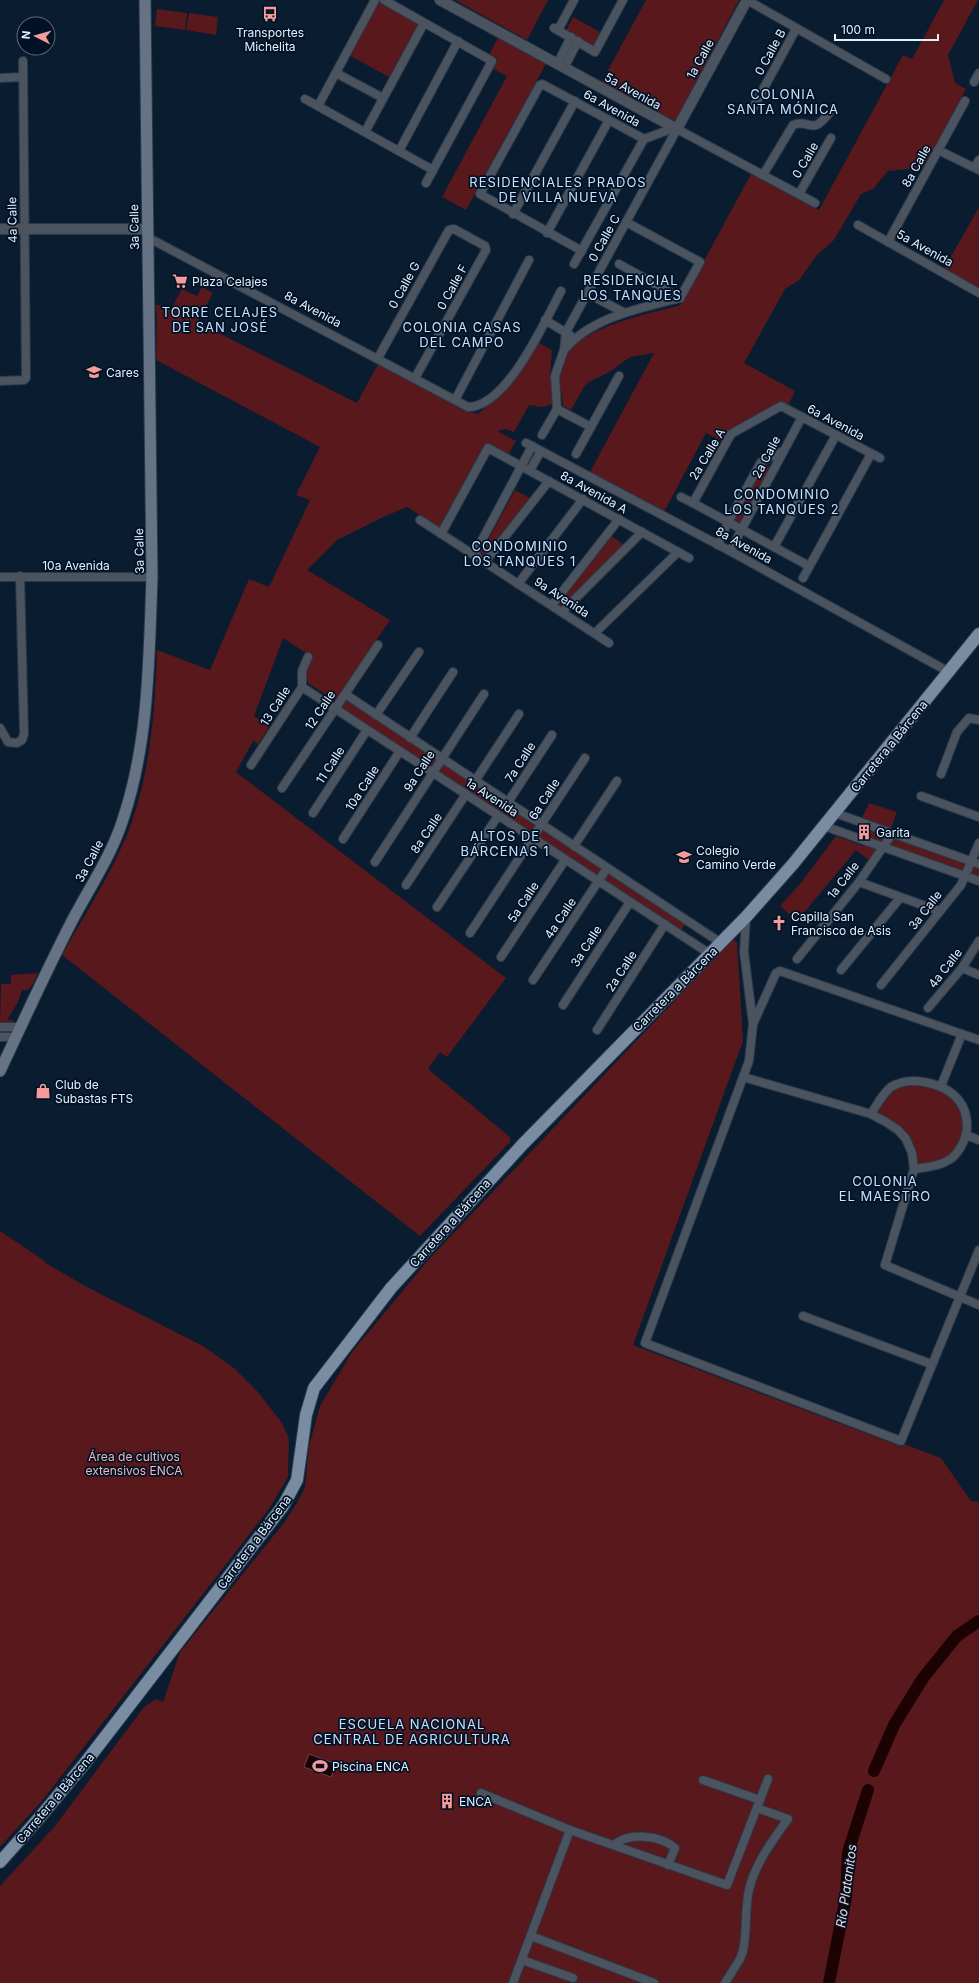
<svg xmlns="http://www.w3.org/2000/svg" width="979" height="1983" font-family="Inter,sans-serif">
<rect width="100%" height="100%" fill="#091c30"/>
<g fill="#58181c">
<path d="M 455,0 L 548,0 L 527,40 Z"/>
<path d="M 646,0 L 739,0 L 677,118 L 672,121 L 601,83 Z"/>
<path d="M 944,0 L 978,0 L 948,55 L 955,83 L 966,89 L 925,167 L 888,171 L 873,189 L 861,194 L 834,240 L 817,255 L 799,280 L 785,289 L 744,363 L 795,391 L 788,406 L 781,402 L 729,430 L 723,442 L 706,433 L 664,512 L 590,472 L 654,353 L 630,357 L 611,371 L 589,382 L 584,387 L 571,410 L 563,406 C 562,395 559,383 560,372 C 564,328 647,315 680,305 L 751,174 L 819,210 L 903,55 L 912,59 Z"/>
<path d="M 379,2 L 418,24 L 389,77 L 349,55 Z"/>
<path d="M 157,9 L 187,13 L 185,30 L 155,26 Z"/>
<path d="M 189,13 L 218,17 L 216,35 L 186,30 Z"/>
<path d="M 573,17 L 600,32 L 593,46 L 566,31 Z"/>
<path d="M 498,37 L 547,62 L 466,210 L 442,197 L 507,76 L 493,69 L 498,59 L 489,55 Z"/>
<path d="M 979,207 L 979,289 L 944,269 Z"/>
<path d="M 202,287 L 213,293 L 197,322 L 357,403 L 378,364 L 463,410 L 478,414 L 505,389 L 535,341 L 552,350 L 550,376 L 553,404 L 542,407 L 529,405 L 514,432 L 506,429 L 497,431 L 516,441 L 508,455 L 487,444 L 440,528 L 407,507 L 381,518 L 337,540 L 307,570 L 390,620 L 336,701 L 308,683 L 307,677 L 302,673 L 312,657 L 283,638 L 254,716 L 270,726 L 258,744 L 253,741 L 236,772 L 506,978 L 447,1057 L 440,1052 L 428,1069 L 510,1137 L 510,1142 L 420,1236 L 62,955 C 84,916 109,877 127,835 C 150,777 155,712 157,650 L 210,670 L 249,579 L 269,587 L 310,500 L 296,495 L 320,447 L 156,360 L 157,316 L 155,305 L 165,306 L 171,309 L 182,289 L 197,296 Z"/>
<path d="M 763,464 L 770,467 L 740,523 L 734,519 Z"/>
<path d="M 515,490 L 530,498 L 485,555 L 481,553 Z"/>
<path d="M 610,535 L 624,545 L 561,606 L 558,603 Z"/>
<path d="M 345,694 L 687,921 L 679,934 L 335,708 Z"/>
<path d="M 869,803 L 897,812 L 891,828 L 862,818 Z"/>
<path d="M 871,826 L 979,864 L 979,881 L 866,841 Z"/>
<path d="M 836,836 L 863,846 L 864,842 L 878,848 L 870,861 L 856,850 L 797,921 L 780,906 L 800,884 Z"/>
<path d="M 733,939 L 737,942 L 743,1041 L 633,1345 L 902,1447 L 904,1444 L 941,1458 L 971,1501 L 979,1502 L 979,1983 L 0,1983 L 0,1886 L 55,1826 L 144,1707 L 156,1699 L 163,1702 L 180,1652 L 283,1524 L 297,1503 L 305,1487 L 309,1446 L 320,1406 L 352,1352 L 430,1258 Z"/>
<path d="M 38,973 L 34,982 L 28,990 L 22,990 L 18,1002 L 8,1018 L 8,1020 L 14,1020 L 11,1023 L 0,1024 L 1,984 L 11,984 L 11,975 Z"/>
<path d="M 918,1081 L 958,1099 L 966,1135 L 952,1157 L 914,1169 L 906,1139 L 871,1114 L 890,1088 Z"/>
<path d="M 0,1231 L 45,1261 L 44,1262 L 85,1286 L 203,1346 L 234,1368 L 257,1391 L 282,1423 L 289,1438 L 288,1477 L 269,1509 L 42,1801 L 0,1847 Z"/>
</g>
<path fill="#1d0204" stroke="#58494f" d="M 309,1754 L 336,1764 L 331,1777 L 304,1767 Z"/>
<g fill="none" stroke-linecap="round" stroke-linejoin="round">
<g stroke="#1d0204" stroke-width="12">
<path d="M 874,1771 L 894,1725 L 923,1678 L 957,1636 L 979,1621"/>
<path d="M 829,1983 L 846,1897 L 848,1852 L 868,1790"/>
</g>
<g stroke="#283a4d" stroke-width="10">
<g id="minor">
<path d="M 384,0 L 492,61 L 426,183"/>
<path d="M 747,0 L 886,79"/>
<path d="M 554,28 L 595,52 L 623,0"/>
<path d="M 558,30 L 574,0"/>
<path d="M 557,64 L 571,37"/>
<path d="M 564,68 L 578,41"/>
<path d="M 336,73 L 383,98"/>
<path d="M 0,78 L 23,77"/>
<path d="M 974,82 L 979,73"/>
<path d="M 305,99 L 433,170"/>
<path d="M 318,106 L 375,0"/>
<path d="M 753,108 L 796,29"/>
<path d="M 365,132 L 424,23"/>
<path d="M 938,150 L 979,170"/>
<path d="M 399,151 L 458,41"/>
<path d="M 975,167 L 979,160"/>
<path d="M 763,175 L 793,125 C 810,118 811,137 829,113"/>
<path d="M 799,194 L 831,138"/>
<path d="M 513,214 L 575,101"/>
<path d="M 626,222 L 700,262 L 680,298"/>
<path d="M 858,225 L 979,293"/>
<path d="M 547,233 L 609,120"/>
<path d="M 147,237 L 468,407 C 507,407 545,321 561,291"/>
<path d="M 888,242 L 965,101"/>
<path d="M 582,251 L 480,194 L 540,85 L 542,84 L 644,139 L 674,128"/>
<path d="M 574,264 L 644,139"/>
<path d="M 619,264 L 680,298"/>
<path d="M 598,299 L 623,312"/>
<path d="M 545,320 L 570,335"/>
<path d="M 564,350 C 591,317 641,308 680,298"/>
<path d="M 378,358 L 449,230 L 454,229 L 485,246 L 486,250 L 415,378"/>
<path d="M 0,381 L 24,380 L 26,378 L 23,61"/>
<path d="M 455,400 L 529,260"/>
<path d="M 557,409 L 591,427"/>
<path d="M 542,435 L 557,409 L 555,376 L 564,350 L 566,332 L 677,129 L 815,203"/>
<path d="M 526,443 L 730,551 L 949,672"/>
<path d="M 576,454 L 619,376"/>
<path d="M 530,470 L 541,451"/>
<path d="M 681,497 L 693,503 L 731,434 L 781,406 L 880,458"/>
<path d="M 693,503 L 809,566"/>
<path d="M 420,520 L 609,643"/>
<path d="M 441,534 L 488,448 L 689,558"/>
<path d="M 718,545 L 728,522 L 761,462 L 781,452"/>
<path d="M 774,547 L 836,435"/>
<path d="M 730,551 L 802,417"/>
<path d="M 474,555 L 532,446"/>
<path d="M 485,562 L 549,481"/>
<path d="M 0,577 L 152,577"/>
<path d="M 803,578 L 871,454"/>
<path d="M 518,584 L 583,499"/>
<path d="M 552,605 L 619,519"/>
<path d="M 562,612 L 642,532"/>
<path d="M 595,633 L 678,552"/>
<path d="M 302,687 L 710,954"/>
<path d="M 345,694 L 721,943"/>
<path d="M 376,715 L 419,652"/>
<path d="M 0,728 L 8,742 L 17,743 L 22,740 L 24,734 L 20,576"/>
<path d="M 410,738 L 453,672"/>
<path d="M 251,765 L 302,687 L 302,671 L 308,657"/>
<path d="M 941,774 L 957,732 L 969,718 L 979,720"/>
<path d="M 475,781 L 519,714"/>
<path d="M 282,788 L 378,645"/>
<path d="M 921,796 L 979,817"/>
<path d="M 508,802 L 552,735"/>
<path d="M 313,813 L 367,730"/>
<path d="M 835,813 L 979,864"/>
<path d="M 824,826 L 979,881"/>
<path d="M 343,839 L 400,751"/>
<path d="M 574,846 L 617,781"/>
<path d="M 375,862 L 484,694"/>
<path d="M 859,882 L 939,911"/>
<path d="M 406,885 L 466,794"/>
<path d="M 437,907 L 498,816"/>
<path d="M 746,917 L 744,952 L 753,1024 L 749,1061 L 645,1343 L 901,1441 L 979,1250"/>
<path d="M 470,933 L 585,758"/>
<path d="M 501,957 L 565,860"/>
<path d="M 797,959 L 859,882 L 892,834"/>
<path d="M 962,968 L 979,975"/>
<path d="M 841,970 L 900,898"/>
<path d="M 533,980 L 607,868"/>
<path d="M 881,985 L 961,885 L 979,843"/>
<path d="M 563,1005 L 630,902"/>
<path d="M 928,1008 L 962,968 L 979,941"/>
<path d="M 753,1024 L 776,973 L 780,971 L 979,1040"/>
<path d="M 0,1027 L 20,1027"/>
<path d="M 597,1030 L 665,924"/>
<path d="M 0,1037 L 16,1037"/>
<path d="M 743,1077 L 871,1114 L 886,1122 L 898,1130 L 906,1139 L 912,1153 L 914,1169 L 885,1265 L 979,1305"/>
<path d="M 941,1086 L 962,1034"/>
<path d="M 871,1114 C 877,1105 882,1094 891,1087 C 901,1081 913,1080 924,1082 C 949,1086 968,1101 967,1128 C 966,1139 960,1151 952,1158 C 941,1166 927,1167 914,1169"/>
<path d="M 966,1135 L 979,1140"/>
<path d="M 803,1316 L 931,1364"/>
<path d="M 703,1780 L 760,1800"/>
<path d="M 481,1793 L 570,1830 L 513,1983"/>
<path d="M 570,1830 L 727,1885 L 768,1779"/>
<path d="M 614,1845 C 629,1832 660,1835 675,1848 L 668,1865"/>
<path d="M 531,1936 L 654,1983"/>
<path d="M 522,1960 L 573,1978"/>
<path d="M 725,1983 L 740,1959 L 743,1951 C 747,1932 745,1914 748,1895 C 752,1868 772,1841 788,1819 L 757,1808"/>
</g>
</g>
<g stroke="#283a4d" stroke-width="12">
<g id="tertiary">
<path d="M 440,0 L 677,129 L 747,0"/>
<path d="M 0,229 L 147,229"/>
</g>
</g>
<g stroke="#283a4d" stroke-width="13">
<path id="secondary" d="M 0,1071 C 24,1020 47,969 73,919 C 91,885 113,853 124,816 C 149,740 149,656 152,577 L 145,0"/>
</g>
<g stroke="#283a4d" stroke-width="14">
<path id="primary" d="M 0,1862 L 40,1817 L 85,1763 L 283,1506 L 297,1480 L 306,1415 L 314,1388 L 391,1288 L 523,1144 L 746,917 L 793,864 L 979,634"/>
</g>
<use href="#minor" stroke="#4a535e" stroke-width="8"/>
<use href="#tertiary" stroke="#4a535e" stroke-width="10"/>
<use href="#secondary" stroke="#657384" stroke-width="11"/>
<use href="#primary" stroke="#798ca2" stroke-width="12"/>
</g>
<defs>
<g id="bus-bare" transform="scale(1.2)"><path d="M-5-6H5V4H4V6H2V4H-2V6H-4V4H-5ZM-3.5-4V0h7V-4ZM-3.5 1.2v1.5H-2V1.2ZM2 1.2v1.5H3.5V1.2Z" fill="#f59b9a" stroke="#021226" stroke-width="2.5" paint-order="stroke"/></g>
<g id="supermarket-bare" transform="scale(1.2)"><path d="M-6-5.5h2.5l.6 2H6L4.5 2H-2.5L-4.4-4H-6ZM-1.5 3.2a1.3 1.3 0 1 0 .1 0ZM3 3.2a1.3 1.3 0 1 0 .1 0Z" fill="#f59b9a" stroke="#021226" stroke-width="2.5" paint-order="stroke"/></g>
<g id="school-bare" transform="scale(1.2)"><path d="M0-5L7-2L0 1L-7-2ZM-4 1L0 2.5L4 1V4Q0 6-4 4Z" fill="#f59b9a" stroke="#021226" stroke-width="2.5" paint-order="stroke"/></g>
<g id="building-bare" transform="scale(1.2)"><path d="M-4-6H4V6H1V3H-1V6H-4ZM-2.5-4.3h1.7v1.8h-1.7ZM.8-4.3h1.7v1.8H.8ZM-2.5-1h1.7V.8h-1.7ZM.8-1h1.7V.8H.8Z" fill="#f59b9a" stroke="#021226" stroke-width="2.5" paint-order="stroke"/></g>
<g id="church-bare" transform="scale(1.2)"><path d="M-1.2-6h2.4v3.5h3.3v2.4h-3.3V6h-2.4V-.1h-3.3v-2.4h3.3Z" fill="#f59b9a" stroke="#021226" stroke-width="2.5" paint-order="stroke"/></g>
<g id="shop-bare" transform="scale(1.2)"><path d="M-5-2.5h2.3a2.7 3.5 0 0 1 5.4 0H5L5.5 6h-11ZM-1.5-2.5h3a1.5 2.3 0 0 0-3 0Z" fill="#f59b9a" stroke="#021226" stroke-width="2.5" paint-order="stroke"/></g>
<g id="stadium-bare" transform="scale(1.2)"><path d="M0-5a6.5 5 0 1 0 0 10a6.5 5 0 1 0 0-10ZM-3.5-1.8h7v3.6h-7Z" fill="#f59b9a" stroke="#021226" stroke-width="2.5" paint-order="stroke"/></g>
</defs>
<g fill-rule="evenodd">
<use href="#bus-bare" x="270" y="14"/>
<use href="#supermarket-bare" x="180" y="281"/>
<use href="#school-bare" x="94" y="372"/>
<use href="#building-bare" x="864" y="832"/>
<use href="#school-bare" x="684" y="857"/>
<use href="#church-bare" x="779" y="923"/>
<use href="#shop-bare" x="43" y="1091"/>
<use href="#stadium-bare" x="320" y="1766"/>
<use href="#building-bare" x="447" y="1801"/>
</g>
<g text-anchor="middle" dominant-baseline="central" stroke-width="3.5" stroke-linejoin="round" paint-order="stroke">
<g font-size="12" fill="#e3f0fe" stroke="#021226" text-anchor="start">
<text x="270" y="32" text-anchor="middle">Transportes<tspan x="270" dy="14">Michelita</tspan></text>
<text x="192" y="281">Plaza Celajes</text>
<text x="106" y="372">Cares</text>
<text x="876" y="832">Garita</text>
<text x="696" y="850">Colegio<tspan x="696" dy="14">Camino Verde</tspan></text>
<text x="791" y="916">Capilla San<tspan x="791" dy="14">Francisco de Asis</tspan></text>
<text x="55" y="1084">Club de<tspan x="55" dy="14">Subastas FTS</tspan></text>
<text x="332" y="1766">Piscina ENCA</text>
<text x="459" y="1801">ENCA</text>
</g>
<g font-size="12" fill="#e3f0fe" stroke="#021226">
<text transform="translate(770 52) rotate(-61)">0 Calle B</text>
<text transform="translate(700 59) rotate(-61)">1a Calle</text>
<text transform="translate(633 91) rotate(29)">5a Avenida</text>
<text transform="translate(612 108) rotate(29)">6a Avenida</text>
<text transform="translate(805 160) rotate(-60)">0 Calle</text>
<text transform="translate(916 166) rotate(-61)">8a Calle</text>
<text transform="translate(12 220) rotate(-91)">4a Calle</text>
<text transform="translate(134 227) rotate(-91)">3a Calle</text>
<text transform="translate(604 238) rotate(-61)">0 Calle C</text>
<text transform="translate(925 248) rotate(29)">5a Avenida</text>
<text transform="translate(404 285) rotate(-61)">0 Calle G</text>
<text transform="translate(452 287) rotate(-61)">0 Calle F</text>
<text transform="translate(313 309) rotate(28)">8a Avenida</text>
<text transform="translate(836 422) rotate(28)">6a Avenida</text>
<text transform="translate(707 454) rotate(-59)">2a Calle A</text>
<text transform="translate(766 457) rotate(-62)">2a Calle</text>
<text transform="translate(594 492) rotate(29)">8a Avenida A</text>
<text transform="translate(744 545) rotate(29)">8a Avenida</text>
<text transform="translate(139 551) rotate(-91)">3a Calle</text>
<text x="76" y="565">10a Avenida</text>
<text transform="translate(562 597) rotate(33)">9a Avenida</text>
<text transform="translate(275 706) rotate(-57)">13 Calle</text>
<text transform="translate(320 710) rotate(-56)">12 Calle</text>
<text transform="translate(889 746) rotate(-51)">Carretera a Bárcena</text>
<text transform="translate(520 762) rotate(-57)">7a Calle</text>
<text transform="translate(330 765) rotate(-57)">11 Calle</text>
<text transform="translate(419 771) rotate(-57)">9a Calle</text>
<text transform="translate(362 788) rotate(-57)">10a Calle</text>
<text transform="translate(492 797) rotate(33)">1a Avenida</text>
<text transform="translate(544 799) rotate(-57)">6a Calle</text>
<text transform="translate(426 833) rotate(-56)">8a Calle</text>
<text transform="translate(89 861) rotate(-62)">3a Calle</text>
<text transform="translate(843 880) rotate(-52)">1a Calle</text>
<text transform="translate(523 902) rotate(-57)">5a Calle</text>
<text transform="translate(925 910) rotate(-52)">3a Calle</text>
<text transform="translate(560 918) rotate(-56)">4a Calle</text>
<text transform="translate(586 946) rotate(-57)">3a Calle</text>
<text transform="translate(945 968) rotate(-52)">4a Calle</text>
<text transform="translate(621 971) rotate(-57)">2a Calle</text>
<text transform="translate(675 989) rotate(-45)">Carretera a Bárcena</text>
<text transform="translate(450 1223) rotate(-48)">Carretera a Bárcena</text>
<text transform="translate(254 1542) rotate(-53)">Carretera a Bárcena</text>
<text transform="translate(55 1798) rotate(-50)">Carretera a Bárcena</text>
</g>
<g font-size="12" fill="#efb9b7" stroke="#021226">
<text x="134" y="1456">Área de cultivos<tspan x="134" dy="14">extensivos ENCA</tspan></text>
</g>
<g font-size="13" letter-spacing="1" fill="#c7e0fc" stroke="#021226">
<text x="783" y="94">COLONIA<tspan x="783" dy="15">SANTA MÓNICA</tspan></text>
<text x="558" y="182">RESIDENCIALES PRADOS<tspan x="558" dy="15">DE VILLA NUEVA</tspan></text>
<text x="631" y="280">RESIDENCIAL<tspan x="631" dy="15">LOS TANQUES</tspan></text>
<text x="220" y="312">TORRE CELAJES<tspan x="220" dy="15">DE SAN JOSÉ</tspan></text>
<text x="462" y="327">COLONIA CASAS<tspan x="462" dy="15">DEL CAMPO</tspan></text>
<text x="782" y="494">CONDOMINIO<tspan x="782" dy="15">LOS TANQUES 2</tspan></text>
<text x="520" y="546">CONDOMINIO<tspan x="520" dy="15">LOS TANQUES 1</tspan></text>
<text x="505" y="836">ALTOS DE<tspan x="505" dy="15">BÁRCENAS 1</tspan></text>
<text x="885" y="1181">COLONIA<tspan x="885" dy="15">EL MAESTRO</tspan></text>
<text x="412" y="1724">ESCUELA NACIONAL<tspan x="412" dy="15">CENTRAL DE AGRICULTURA</tspan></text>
</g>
<g font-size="13" font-style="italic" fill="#f2d6d4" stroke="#021226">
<text transform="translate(846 1886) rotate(-82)">Río Platanitos</text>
</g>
</g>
<g transform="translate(36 36) rotate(276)"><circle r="19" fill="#021226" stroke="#5c6b7c"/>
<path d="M0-3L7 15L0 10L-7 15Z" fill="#f59b9a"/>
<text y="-6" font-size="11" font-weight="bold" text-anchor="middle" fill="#e3f0fe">N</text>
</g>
<path d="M835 34v6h103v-6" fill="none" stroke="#e3f0fe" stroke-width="2"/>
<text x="841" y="34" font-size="12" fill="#e3f0fe" stroke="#021226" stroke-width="3" paint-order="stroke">100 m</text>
</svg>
